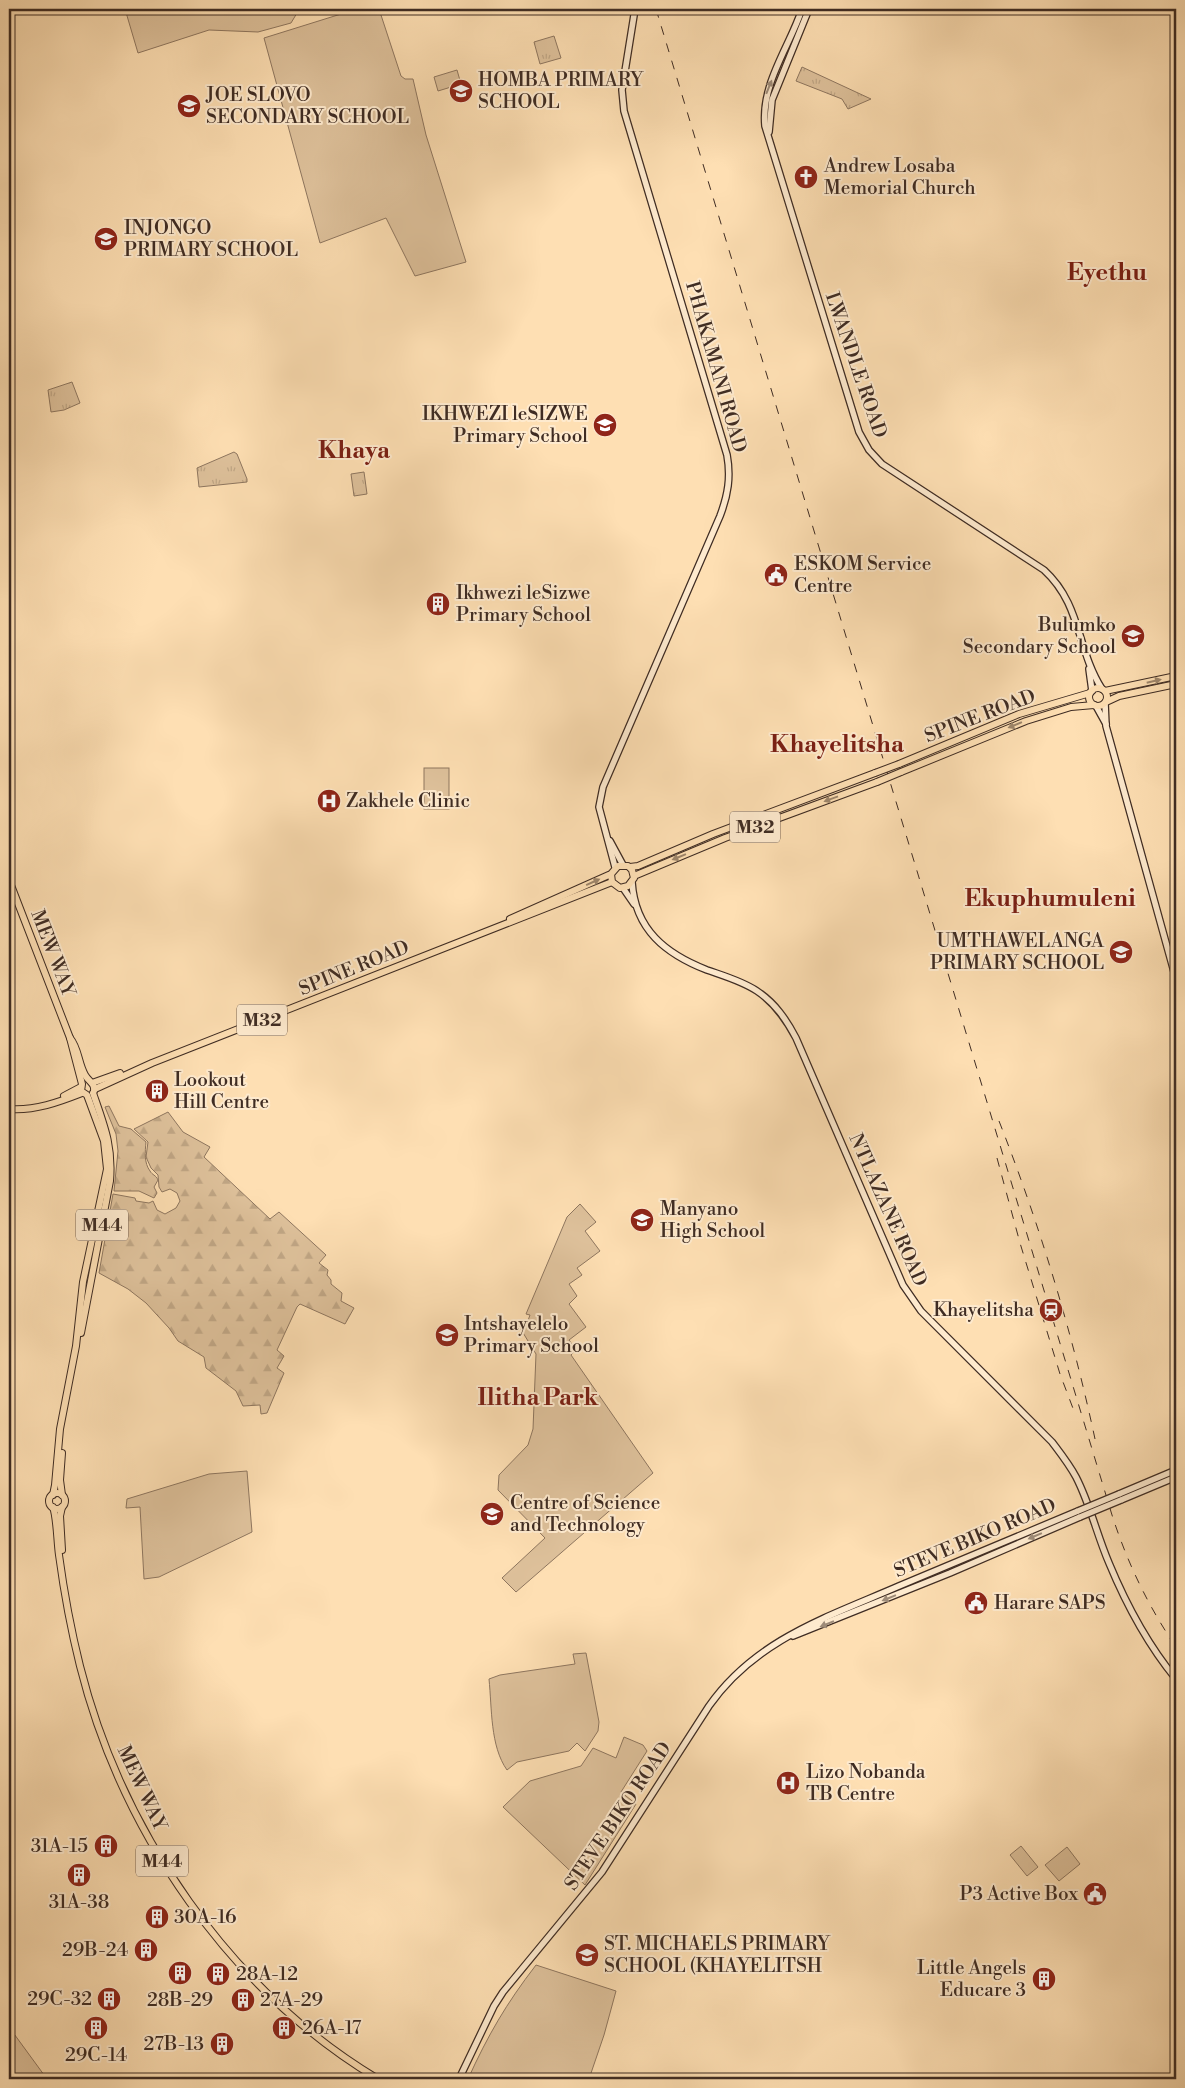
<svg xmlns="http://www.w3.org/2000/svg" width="1185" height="2088" font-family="'Libre Bodoni',serif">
<defs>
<pattern id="forest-firs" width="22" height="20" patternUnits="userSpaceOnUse" patternTransform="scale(1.25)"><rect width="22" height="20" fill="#dec19b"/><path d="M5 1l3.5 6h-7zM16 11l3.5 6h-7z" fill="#c0a685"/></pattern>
<pattern id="park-tufts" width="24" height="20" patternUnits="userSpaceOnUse" patternTransform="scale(1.25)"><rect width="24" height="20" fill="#dec19b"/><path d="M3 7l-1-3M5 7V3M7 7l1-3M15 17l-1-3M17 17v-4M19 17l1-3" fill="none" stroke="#c0a685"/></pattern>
</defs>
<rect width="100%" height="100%" fill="#fedfb3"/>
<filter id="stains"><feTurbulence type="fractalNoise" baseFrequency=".004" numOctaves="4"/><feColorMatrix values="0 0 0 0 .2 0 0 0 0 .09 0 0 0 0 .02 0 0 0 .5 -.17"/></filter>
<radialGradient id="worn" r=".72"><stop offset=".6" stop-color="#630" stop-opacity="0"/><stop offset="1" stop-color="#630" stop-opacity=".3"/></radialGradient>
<g fill="#dec19b" stroke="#8e765f">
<path d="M 125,9 L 302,9 L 303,11 L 297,13 L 291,23 L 258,32 L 209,30 L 138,53 Z"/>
<path d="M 357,9 L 379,9 L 401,76 L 405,79 L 413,79 L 426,135 L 466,262 L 415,276 L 386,218 L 320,243 L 264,38 Z"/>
<path d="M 457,70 L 461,84 L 438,91 L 434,77 Z"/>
<rect x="424" y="768" width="25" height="41"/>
<path d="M 580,1204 L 596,1222 L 585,1231 L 600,1251 L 577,1268 L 582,1275 L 569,1284 L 577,1296 L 569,1304 L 586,1327 L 569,1340 L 576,1350 L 571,1355 L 653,1473 L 516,1592 L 502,1578 L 545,1538 L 498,1490 L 499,1475 L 528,1445 L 533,1429 L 536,1354 L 517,1323 L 526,1326 L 530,1315 L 526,1314 L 567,1217 Z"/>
<path d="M 247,1471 L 252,1532 L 159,1577 L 144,1579 L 140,1507 L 126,1508 L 127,1499 L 209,1474 Z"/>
<path d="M 586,1653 L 599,1722 L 598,1731 L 585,1751 L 577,1743 L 569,1751 L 517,1762 L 507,1770 C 490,1746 492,1708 489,1679 L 500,1675 L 575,1664 L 573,1654 Z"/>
<path d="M 624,1737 L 643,1745 L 647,1751 L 621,1792 L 636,1804 L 585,1885 L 503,1807 L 530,1781 L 581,1766 L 593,1748 L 616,1758 Z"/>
<path d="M 1021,1846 L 1038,1867 L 1027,1876 L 1010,1855 Z"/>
<path d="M 1067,1847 L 1080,1864 L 1059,1881 L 1045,1865 Z"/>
<path d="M 536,1965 L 616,1991 L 604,2035 L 589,2079 L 468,2079 C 488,2035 506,2004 536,1965 Z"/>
<path d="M 9,2027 L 47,2079 L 9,2079 Z"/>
</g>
<g fill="url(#forest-firs)" stroke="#8e765f">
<path d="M 109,1106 L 119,1126 L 131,1129 L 146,1142 C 145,1152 144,1163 150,1171 C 152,1175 156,1175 158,1180 L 154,1187 L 157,1193 L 154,1198 L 139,1191 L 114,1191 L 118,1151 L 116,1134 L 105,1107 Z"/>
<path d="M 168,1112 L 183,1132 L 210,1147 L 204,1157 L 270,1219 L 279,1212 L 326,1255 L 319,1263 L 328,1270 L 327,1275 L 331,1280 L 331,1284 L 342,1293 L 341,1301 L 354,1308 L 345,1324 L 300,1304 L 297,1307 L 277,1350 L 284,1356 L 277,1368 L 284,1373 L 267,1413 L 261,1414 L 260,1405 L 243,1406 L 236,1391 L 206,1368 L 204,1357 L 178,1341 L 169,1328 L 146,1303 L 128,1289 L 99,1273 L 113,1194 L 135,1198 L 136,1201 L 149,1203 L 153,1201 L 157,1210 L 165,1214 L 176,1208 L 180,1201 L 177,1193 L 170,1189 L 162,1192 L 159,1187 L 158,1175 L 151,1168 L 146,1157 L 148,1142 L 134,1129 Z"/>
</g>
<g fill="url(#park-tufts)" stroke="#8e765f">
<path d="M 554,36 L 561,58 L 540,64 L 534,42 Z"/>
<path d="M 802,67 L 871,99 L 848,109 L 842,99 L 796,81 Z"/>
<path d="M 72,382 L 80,403 L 64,410 L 51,412 L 48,390 Z"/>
<path d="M 234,452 L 237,454 L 247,479 L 247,482 L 199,487 L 197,468 Z"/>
<path d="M 364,472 L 367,494 L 354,496 L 351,474 Z"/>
</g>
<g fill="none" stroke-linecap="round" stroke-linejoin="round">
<g stroke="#3f2c23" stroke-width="8">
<g id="secondary">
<path d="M 802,9 C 789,48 761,83 765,126 L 859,432 L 869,450 L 882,464 L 1044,570 C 1082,605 1076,648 1102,689"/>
<path d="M 769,132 L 772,100 L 809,9"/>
<path d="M 1089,669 L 1092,691"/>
<path d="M 1105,703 L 1106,726 L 1176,979"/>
<path d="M 1096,706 L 1106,724"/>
<path d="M 610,841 L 623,865"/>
<path d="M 615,867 L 599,807 L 603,787 L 720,516 C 728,495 731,477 727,455 L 624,111 L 622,90 L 635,9"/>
<path d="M 632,882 C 635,930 666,954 707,970 C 724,976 742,981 757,991 C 775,1003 786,1019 796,1038 L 903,1285 L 921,1311 L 1052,1442 C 1061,1454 1069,1464 1076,1477 C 1090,1504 1097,1535 1109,1563 C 1126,1604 1148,1645 1176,1679"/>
<path d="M 623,888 L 634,904"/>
<path d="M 1119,1494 L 1176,1470"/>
<path d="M 1121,1500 L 1176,1477"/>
<path d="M 793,1636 L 950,1573 L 1080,1517"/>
<path d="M 459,2079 L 494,2006 L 503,1992 L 602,1872 L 709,1706 C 756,1639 828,1617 899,1586 C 959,1561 1019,1536 1078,1511"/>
</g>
</g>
<g stroke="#3f2c23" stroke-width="8">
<g id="primary">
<circle cx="1098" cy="697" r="9"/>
<path d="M 1105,691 L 1176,676"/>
<path d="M 1106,702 L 1119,696 L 1176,684"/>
<path d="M 899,764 L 1019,714 L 1090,693"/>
<path d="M 901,772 L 1026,721 L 1071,707 L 1094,705"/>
<path d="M 630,867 L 638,866 L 713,834 L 875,773"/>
<path d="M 634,876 L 725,838 L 877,782"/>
<path d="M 9,880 L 70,1038 C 79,1049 78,1063 85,1075 C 89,1082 95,1083 94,1091"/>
<path d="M 510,919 L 611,874 L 618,866 L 628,866 L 632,870 L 634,878 L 628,886 L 620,888 L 612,882 L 611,874"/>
<path d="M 92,1083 L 120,1073"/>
<path d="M 95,1089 L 152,1063 L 612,882"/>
<path d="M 64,1096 L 81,1087"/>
<path d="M 9,1109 C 35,1111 59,1102 82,1093"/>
<path d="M 81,1333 L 110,1181 C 113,1146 104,1125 93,1093"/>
<circle cx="57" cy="1501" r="8"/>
<path d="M 53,1495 L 55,1485 L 60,1429 L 76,1346 L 83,1282 L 107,1169 L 104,1141 L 87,1095 L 81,1091 L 82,1084 L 70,1038"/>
<path d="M 62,1495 L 60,1480 L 62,1453"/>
<path d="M 53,1507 C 57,1518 57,1541 59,1555 C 64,1592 71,1630 80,1666 C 122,1833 230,1990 378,2079"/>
<path d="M 62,1550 L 60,1516 L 62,1507"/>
</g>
</g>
<use href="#secondary" stroke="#feeace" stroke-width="5.5"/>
<use href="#primary" stroke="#fedfb3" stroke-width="6"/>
<g stroke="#3f2c23" stroke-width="1" stroke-dasharray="9 9" stroke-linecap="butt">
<path d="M 656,9 L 1112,1515 C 1127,1562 1148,1606 1176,1647"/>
<path d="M 999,1121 C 1039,1223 1072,1331 1095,1439"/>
<path d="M 997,1158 L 1020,1243 L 1060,1374 L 1074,1411"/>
</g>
<g stroke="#3f2c23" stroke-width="8" stroke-linecap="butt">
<g id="secondary-bridge">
<path d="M 1078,1511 L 1119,1494"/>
<path d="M 1080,1517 L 1121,1500"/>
</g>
</g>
<g stroke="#3f2c23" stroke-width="8" stroke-linecap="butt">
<g id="primary-bridge">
<path d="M 875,773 L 899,764"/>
<path d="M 877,782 L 901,772"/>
</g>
</g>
<use href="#secondary-bridge" stroke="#feeace" stroke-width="5.5"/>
<use href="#primary-bridge" stroke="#fedfb3" stroke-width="6"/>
</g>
<defs><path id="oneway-solid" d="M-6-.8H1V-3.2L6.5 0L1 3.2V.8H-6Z" transform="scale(1.25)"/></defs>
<g fill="#9e8b78">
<use href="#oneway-solid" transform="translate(769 87) rotate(-68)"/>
<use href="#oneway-solid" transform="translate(1035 1536) rotate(157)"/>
<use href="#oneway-solid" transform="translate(889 1598) rotate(158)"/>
<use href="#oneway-solid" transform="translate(827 1624) rotate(158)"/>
</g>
<g fill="#9e866b">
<use href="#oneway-solid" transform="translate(1154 681) rotate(-13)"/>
<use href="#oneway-solid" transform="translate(1015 725) rotate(158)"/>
<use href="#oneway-solid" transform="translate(831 799) rotate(160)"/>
<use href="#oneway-solid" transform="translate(679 857) rotate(158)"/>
<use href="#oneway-solid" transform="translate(593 882) rotate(-24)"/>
</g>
<defs>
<g id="school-disc" transform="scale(1.25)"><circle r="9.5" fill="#8f2418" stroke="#feeace"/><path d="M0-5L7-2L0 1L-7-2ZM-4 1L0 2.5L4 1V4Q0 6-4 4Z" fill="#fff"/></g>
<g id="church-disc" transform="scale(1.25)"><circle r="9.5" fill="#8f2418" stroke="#feeace"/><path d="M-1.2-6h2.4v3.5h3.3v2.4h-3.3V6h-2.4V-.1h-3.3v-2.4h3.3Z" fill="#fff"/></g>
<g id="civic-disc" transform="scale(1.25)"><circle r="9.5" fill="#8f2418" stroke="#feeace"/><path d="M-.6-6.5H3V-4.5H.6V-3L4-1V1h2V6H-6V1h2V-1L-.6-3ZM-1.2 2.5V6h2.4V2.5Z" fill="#fff"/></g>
<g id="building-disc" transform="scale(1.25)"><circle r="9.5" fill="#8f2418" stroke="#feeace"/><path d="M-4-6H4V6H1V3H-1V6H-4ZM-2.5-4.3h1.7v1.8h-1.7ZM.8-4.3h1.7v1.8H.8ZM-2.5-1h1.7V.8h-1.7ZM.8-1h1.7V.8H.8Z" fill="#fff"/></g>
<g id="hospital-disc" transform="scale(1.25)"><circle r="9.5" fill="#8f2418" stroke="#feeace"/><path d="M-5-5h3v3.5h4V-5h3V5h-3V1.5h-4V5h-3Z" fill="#fff"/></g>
<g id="station-disc" transform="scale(1.25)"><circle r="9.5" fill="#8f2418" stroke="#feeace"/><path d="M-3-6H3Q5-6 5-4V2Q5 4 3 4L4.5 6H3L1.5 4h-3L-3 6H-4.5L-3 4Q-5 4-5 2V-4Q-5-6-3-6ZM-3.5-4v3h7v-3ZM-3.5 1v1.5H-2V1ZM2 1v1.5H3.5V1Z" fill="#fff"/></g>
</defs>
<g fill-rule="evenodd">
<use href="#school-disc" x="461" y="91"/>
<use href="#school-disc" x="189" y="106"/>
<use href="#church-disc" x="806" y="177"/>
<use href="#school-disc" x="106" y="239"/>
<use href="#school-disc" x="605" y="425"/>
<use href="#civic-disc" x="776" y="575"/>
<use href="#building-disc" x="438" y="604"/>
<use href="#school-disc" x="1133" y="636"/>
<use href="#hospital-disc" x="329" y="801"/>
<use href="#school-disc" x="1121" y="952"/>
<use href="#building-disc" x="157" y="1091"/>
<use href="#school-disc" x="642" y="1220"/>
<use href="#station-disc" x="1051" y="1310"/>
<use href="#school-disc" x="447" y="1335"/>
<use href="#school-disc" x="492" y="1514"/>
<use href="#civic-disc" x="976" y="1603"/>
<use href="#hospital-disc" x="788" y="1783"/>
<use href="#building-disc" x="106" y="1846"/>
<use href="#building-disc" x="79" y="1875"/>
<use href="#civic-disc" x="1095" y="1894"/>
<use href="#building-disc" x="157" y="1917"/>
<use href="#building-disc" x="146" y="1950"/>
<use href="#school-disc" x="587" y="1955"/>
<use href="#building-disc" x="180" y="1973"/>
<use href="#building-disc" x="218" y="1974"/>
<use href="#building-disc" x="1044" y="1979"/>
<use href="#building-disc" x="109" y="1999"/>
<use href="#building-disc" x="243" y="2000"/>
<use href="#building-disc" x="96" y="2028"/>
<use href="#building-disc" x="284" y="2028"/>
<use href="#building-disc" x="222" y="2044"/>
</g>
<g text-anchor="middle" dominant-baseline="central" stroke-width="4" stroke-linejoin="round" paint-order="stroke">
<g fill="#feeace" stroke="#786556" stroke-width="1">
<rect x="730" y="811.5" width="50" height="31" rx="4"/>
<rect x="237" y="1004.5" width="50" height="31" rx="4"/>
<rect x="76" y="1209.5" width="52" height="31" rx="4"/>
<rect x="136" y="1845.5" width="52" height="31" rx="4"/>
</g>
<g font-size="18" font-weight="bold" fill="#3f2c23">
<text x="755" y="827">M32</text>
<text x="262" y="1020">M32</text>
<text x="102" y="1225">M44</text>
<text x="162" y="1861">M44</text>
</g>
<g font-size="19" fill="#3f2c23" stroke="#feeace" text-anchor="start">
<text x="478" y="80">HOMBA PRIMARY<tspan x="478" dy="22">SCHOOL</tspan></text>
<text x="206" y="95">JOE SLOVO<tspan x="206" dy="22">SECONDARY SCHOOL</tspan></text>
<text x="824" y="166">Andrew Losaba<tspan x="824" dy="22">Memorial Church</tspan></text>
<text x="124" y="228">INJONGO<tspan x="124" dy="22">PRIMARY SCHOOL</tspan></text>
<text x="588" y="414" text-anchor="end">IKHWEZI leSIZWE<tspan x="588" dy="22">Primary School</tspan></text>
<text x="794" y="564">ESKOM Service<tspan x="794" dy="22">Centre</tspan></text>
<text x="456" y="593">Ikhwezi leSizwe<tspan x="456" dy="22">Primary School</tspan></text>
<text x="1116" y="625" text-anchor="end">Bulumko<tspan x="1116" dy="22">Secondary School</tspan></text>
<text x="346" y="801">Zakhele Clinic</text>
<text x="1104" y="941" text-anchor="end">UMTHAWELANGA<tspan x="1104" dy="22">PRIMARY SCHOOL</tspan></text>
<text x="174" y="1080">Lookout<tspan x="174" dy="22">Hill Centre</tspan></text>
<text x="660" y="1209">Manyano<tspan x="660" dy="22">High School</tspan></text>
<text x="1034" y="1310" text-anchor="end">Khayelitsha</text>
<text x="464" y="1324">Intshayelelo<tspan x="464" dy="22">Primary School</tspan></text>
<text x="510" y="1503">Centre of Science<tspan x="510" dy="22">and Technology</tspan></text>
<text x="994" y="1603">Harare SAPS</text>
<text x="806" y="1772">Lizo Nobanda<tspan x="806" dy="22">TB Centre</tspan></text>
<text x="88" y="1846" text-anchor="end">31A-15</text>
<text x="1078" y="1894" text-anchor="end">P3 Active Box</text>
<text x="79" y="1902" text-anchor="middle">31A-38</text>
<text x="174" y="1917">30A-16</text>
<text x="604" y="1944">ST. MICHAELS PRIMARY<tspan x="604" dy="22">SCHOOL (KHAYELITSH</tspan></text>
<text x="128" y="1950" text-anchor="end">29B-24</text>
<text x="1026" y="1968" text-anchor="end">Little Angels<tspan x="1026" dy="22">Educare 3</tspan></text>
<text x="236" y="1974">28A-12</text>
<text x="92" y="1999" text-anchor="end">29C-32</text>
<text x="180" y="2000" text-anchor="middle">28B-29</text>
<text x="260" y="2000">27A-29</text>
<text x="302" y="2028">26A-17</text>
<text x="204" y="2044" text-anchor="end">27B-13</text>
<text x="96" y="2055" text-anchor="middle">29C-14</text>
</g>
<g font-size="19" fill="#3f2c23" stroke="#feeace">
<text transform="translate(856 365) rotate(71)">LWANDLE ROAD</text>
<text transform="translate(716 367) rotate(74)">PHAKAMANI ROAD</text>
<text transform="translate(980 716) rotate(-21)">SPINE ROAD</text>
<text transform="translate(53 953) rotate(69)">MEW WAY</text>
<text transform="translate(354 968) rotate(-22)">SPINE ROAD</text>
<text transform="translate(888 1210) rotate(66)">NTLAZANE ROAD</text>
<text transform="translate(975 1538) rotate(-23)">STEVE BIKO ROAD</text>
<text transform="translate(142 1788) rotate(65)">MEW WAY</text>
<text transform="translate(618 1816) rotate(-56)">STEVE BIKO ROAD</text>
</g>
<g font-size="24" font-weight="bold" fill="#7a1f14" stroke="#feeace">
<text x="1107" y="273">Eyethu</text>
<text x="354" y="451">Khaya</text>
<text x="837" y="745">Khayelitsha</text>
<text x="1050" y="899">Ekuphumuleni</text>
<text x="538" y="1398">Ilitha Park</text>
</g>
</g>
<rect width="1185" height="2088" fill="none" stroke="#fedfb3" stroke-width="30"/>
<rect x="10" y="10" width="1165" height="2068" fill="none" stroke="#3f2c23" stroke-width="2.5"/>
<rect x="15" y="15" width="1155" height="2058" fill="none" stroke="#3f2c23"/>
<rect width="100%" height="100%" filter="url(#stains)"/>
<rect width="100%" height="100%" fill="url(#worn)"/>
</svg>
